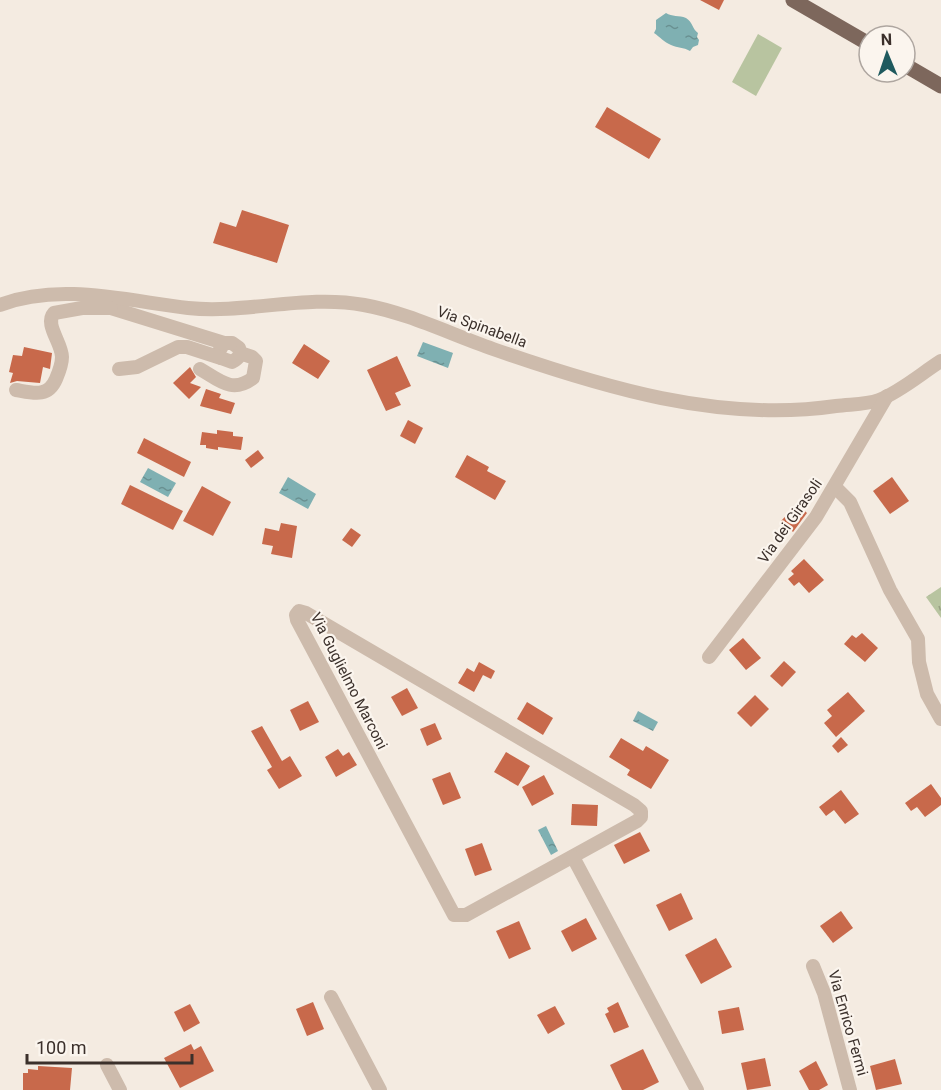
<svg xmlns="http://www.w3.org/2000/svg" width="941" height="1090" font-family="Roboto,sans-serif">
<defs>
<pattern id="grass-tufts" width="24" height="20" patternUnits="userSpaceOnUse" patternTransform="scale(1.5)"><rect width="24" height="20" fill="#b8c4a0"/><path d="M3 7l-1-3M5 7V3M7 7l1-3M15 17l-1-3M17 17v-4M19 17l1-3" fill="none" stroke="#97a083"/></pattern>
<pattern id="water-ripples" width="26" height="14" patternUnits="userSpaceOnUse" patternTransform="scale(1.5)"><rect width="26" height="14" fill="#7fb0b2"/><path d="M2 4q2-2 4 0t4 0M15 11q2-2 4 0t4 0" fill="none" stroke="#699091"/></pattern>
</defs>
<rect width="100%" height="100%" fill="#f4ebe1"/>
<path fill="url(#grass-tufts)" d="M 941,587 L 941,618 L 926,597 Z"/>
<path fill="#b8c4a0" d="M 758,34 L 782,48 L 756,96 L 732,82 Z"/>
<g fill="url(#water-ripples)">
<path d="M 666,13 C 672,17 679,15 686,18 C 693,22 692,29 698,33 L 697,37 L 699,40 L 698,45 L 693,47 L 690,51 C 683,47 678,48 671,45 C 664,42 660,37 654,33 L 656,29 L 656,20 Z"/>
<path d="M 423,342 L 453,353 L 448,368 L 417,356 Z"/>
<path d="M 148,468 L 176,483 L 168,497 L 140,482 Z"/>
<path d="M 288,477 L 316,494 L 308,509 L 279,493 Z"/>
<path d="M 638,711 L 658,722 L 653,731 L 633,721 Z"/>
<path d="M 546,826 L 558,851 L 551,855 L 538,830 Z"/>
</g>
<g fill="#c8694b">
<path d="M 700,0 L 724,0 L 719,10 Z"/>
<path d="M 607,107 L 661,139 L 649,159 L 595,127 Z"/>
<path d="M 242,210 L 289,225 L 277,263 L 213,243 L 220,222 L 236,227 Z"/>
<path d="M 304,344 L 330,361 L 318,379 L 292,363 Z"/>
<path d="M 24,347 L 52,353 L 50,369 L 43,367 L 40,383 L 17,381 L 10,383 L 13,373 L 9,372 L 13,355 L 22,356 Z"/>
<path d="M 397,356 L 411,386 L 395,393 L 401,405 L 386,411 L 367,370 Z"/>
<path d="M 190,367 L 196,377 L 190,383 L 201,387 L 189,399 L 173,383 Z"/>
<path d="M 206,389 L 221,394 L 219,398 L 235,403 L 231,414 L 200,406 Z"/>
<path d="M 408,420 L 423,428 L 415,444 L 400,436 Z"/>
<path d="M 217,430 L 233,432 L 233,436 L 243,437 L 241,450 L 218,447 L 218,450 L 206,448 L 206,445 L 200,445 L 202,432 L 217,434 Z"/>
<path d="M 144,438 L 191,462 L 184,477 L 137,453 Z"/>
<path d="M 258,450 L 264,458 L 251,468 L 245,460 Z"/>
<path d="M 467,455 L 489,467 L 487,471 L 506,481 L 495,500 L 455,477 Z"/>
<path d="M 892,477 L 909,501 L 890,514 L 873,491 Z"/>
<path d="M 130,485 L 183,511 L 173,530 L 121,504 Z"/>
<path d="M 202,486 L 231,502 L 213,536 L 183,521 Z"/>
<path d="M 797,504 L 807,513 L 793,532 L 781,521 Z"/>
<path d="M 281,523 L 297,526 L 292,558 L 271,554 L 273,546 L 262,544 L 265,528 L 279,531 Z"/>
<path d="M 351,528 L 361,535 L 352,547 L 342,540 Z"/>
<path d="M 804,559 L 824,580 L 809,593 L 799,582 L 794,586 L 788,579 L 794,574 L 791,571 Z"/>
<path d="M 862,633 L 878,648 L 865,662 L 844,644 L 852,635 L 856,638 Z"/>
<path d="M 743,638 L 761,658 L 746,670 L 729,650 Z"/>
<path d="M 784,661 L 796,672 L 782,687 L 770,676 Z"/>
<path d="M 479,662 L 495,671 L 491,679 L 483,675 L 474,692 L 458,683 L 467,668 L 474,672 Z"/>
<path d="M 407,688 L 418,708 L 402,716 L 391,697 Z"/>
<path d="M 848,692 L 865,711 L 836,737 L 824,723 L 832,716 L 827,710 Z"/>
<path d="M 755,695 L 769,709 L 751,727 L 737,713 Z"/>
<path d="M 308,701 L 319,722 L 300,731 L 290,710 Z"/>
<path d="M 527,702 L 553,718 L 543,735 L 517,719 Z"/>
<path d="M 435,723 L 442,739 L 427,746 L 420,729 Z"/>
<path d="M 262,726 L 282,761 L 290,756 L 302,776 L 279,789 L 267,770 L 272,767 L 251,731 Z"/>
<path d="M 841,737 L 848,745 L 838,753 L 832,746 Z"/>
<path d="M 621,738 L 643,751 L 646,746 L 669,760 L 651,789 L 627,775 L 630,770 L 609,757 Z"/>
<path d="M 338,749 L 343,756 L 349,752 L 357,765 L 336,777 L 325,757 Z"/>
<path d="M 506,752 L 530,766 L 518,786 L 494,772 Z"/>
<path d="M 450,772 L 461,798 L 443,805 L 432,779 Z"/>
<path d="M 544,775 L 554,794 L 532,806 L 522,787 Z"/>
<path d="M 931,784 L 941,798 L 941,805 L 925,817 L 917,807 L 911,811 L 905,803 Z"/>
<path d="M 841,790 L 859,814 L 845,824 L 834,810 L 826,816 L 819,807 Z"/>
<path d="M 572,804 L 598,805 L 597,826 L 571,825 Z"/>
<path d="M 640,832 L 650,851 L 624,864 L 614,845 Z"/>
<path d="M 482,843 L 492,870 L 475,876 L 465,849 Z"/>
<path d="M 681,893 L 693,919 L 669,931 L 656,905 Z"/>
<path d="M 841,911 L 853,928 L 833,943 L 820,926 Z"/>
<path d="M 586,918 L 597,939 L 572,952 L 561,931 Z"/>
<path d="M 519,921 L 531,949 L 509,959 L 496,931 Z"/>
<path d="M 716,938 L 732,967 L 701,984 L 685,955 Z"/>
<path d="M 313,1002 L 324,1029 L 307,1036 L 296,1009 Z"/>
<path d="M 618,1002 L 629,1027 L 614,1033 L 605,1014 L 609,1012 L 607,1008 Z"/>
<path d="M 190,1004 L 200,1023 L 184,1032 L 174,1012 Z"/>
<path d="M 555,1006 L 565,1024 L 548,1034 L 537,1015 Z"/>
<path d="M 739,1007 L 744,1030 L 722,1034 L 718,1011 Z"/>
<path d="M 191,1044 L 194,1050 L 201,1046 L 214,1071 L 180,1088 L 164,1058 Z"/>
<path d="M 643,1049 L 659,1082 L 643,1090 L 622,1090 L 610,1065 Z"/>
<path d="M 765,1058 L 771,1086 L 747,1090 L 741,1063 Z"/>
<path d="M 895,1059 L 902,1084 L 876,1090 L 870,1066 Z"/>
<path d="M 816,1061 L 828,1085 L 819,1090 L 809,1090 L 799,1071 Z"/>
<path d="M 38,1066 L 72,1068 L 70,1090 L 23,1090 L 23,1073 L 28,1073 L 28,1069 L 38,1070 Z"/>
</g>
<g fill="none" stroke-linecap="round" stroke-linejoin="round">
<g stroke="#cdbbac" stroke-width="14">
<path d="M 111,298 L 111,308 L 224,343 L 232,343 L 239,348 C 241,355 239,358 232,362 L 221,358 L 218,353 L 224,343"/>
<path d="M 0,305 C 59,282 128,301 188,308 C 247,314 306,294 364,305 C 408,313 450,334 493,349 C 602,387 719,423 836,406 C 850,404 865,405 879,400 C 900,392 922,373 941,361"/>
<path d="M 119,369 L 137,367 L 178,347 L 187,347 L 221,358"/>
<path d="M 200,369 C 219,380 232,394 253,378 L 256,361 L 252,357 L 240,353"/>
<path d="M 16,390 C 33,393 48,398 56,379 C 59,372 62,365 62,357 C 62,343 44,324 54,313 L 82,308 L 111,308"/>
<path d="M 835,487 L 850,502 L 890,590 L 918,639 L 919,662 L 927,694 L 941,719"/>
<path d="M 299,611 L 306,613 L 634,805 L 641,811 L 641,817 L 637,821 L 466,915 L 454,915 L 297,620 L 296,615 Z"/>
<path d="M 709,657 L 816,517 L 887,396"/>
<path d="M 573,857 L 697,1090"/>
<path d="M 813,966 L 824,993 L 850,1090"/>
<path d="M 331,997 L 380,1090"/>
<path d="M 107,1065 L 120,1090"/>
</g>
<g stroke="#7d675c" stroke-width="15">
<path d="M 793,0 L 869,44"/>
<path d="M 905,65 L 941,86"/>
</g>
</g>
<g text-anchor="middle" dominant-baseline="central" stroke-width="4.5" stroke-linejoin="round" paint-order="stroke">
<g font-size="15" fill="#3b302b" stroke="#fbf5ee">
<text transform="translate(482 327) rotate(20)">Via Spinabella</text>
<text transform="translate(790 521) rotate(-55)">Via dei Girasoli</text>
<text transform="translate(349 681) rotate(63)">Via Guglielmo Marconi</text>
<text transform="translate(848 1023) rotate(74)">Via Enrico Fermi</text>
</g>
</g>
<g transform="translate(887 54) rotate(358)"><circle r="28" fill="#fbf5ee" stroke="#aea6a0" stroke-width="1.5"/>
<path d="M0-4.5L10 22L0 15L-10 22Z" fill="#1f5a5e"/>
<text y="-9" font-size="16" font-weight="bold" text-anchor="middle" fill="#3b302b">N</text>
</g>
<path d="M27 1054v9h165v-9" fill="none" stroke="#3b302b" stroke-width="3"/>
<text x="36" y="1054" font-size="18" fill="#3b302b" stroke="#fbf5ee" stroke-width="4.5" paint-order="stroke">100 m</text>
</svg>
